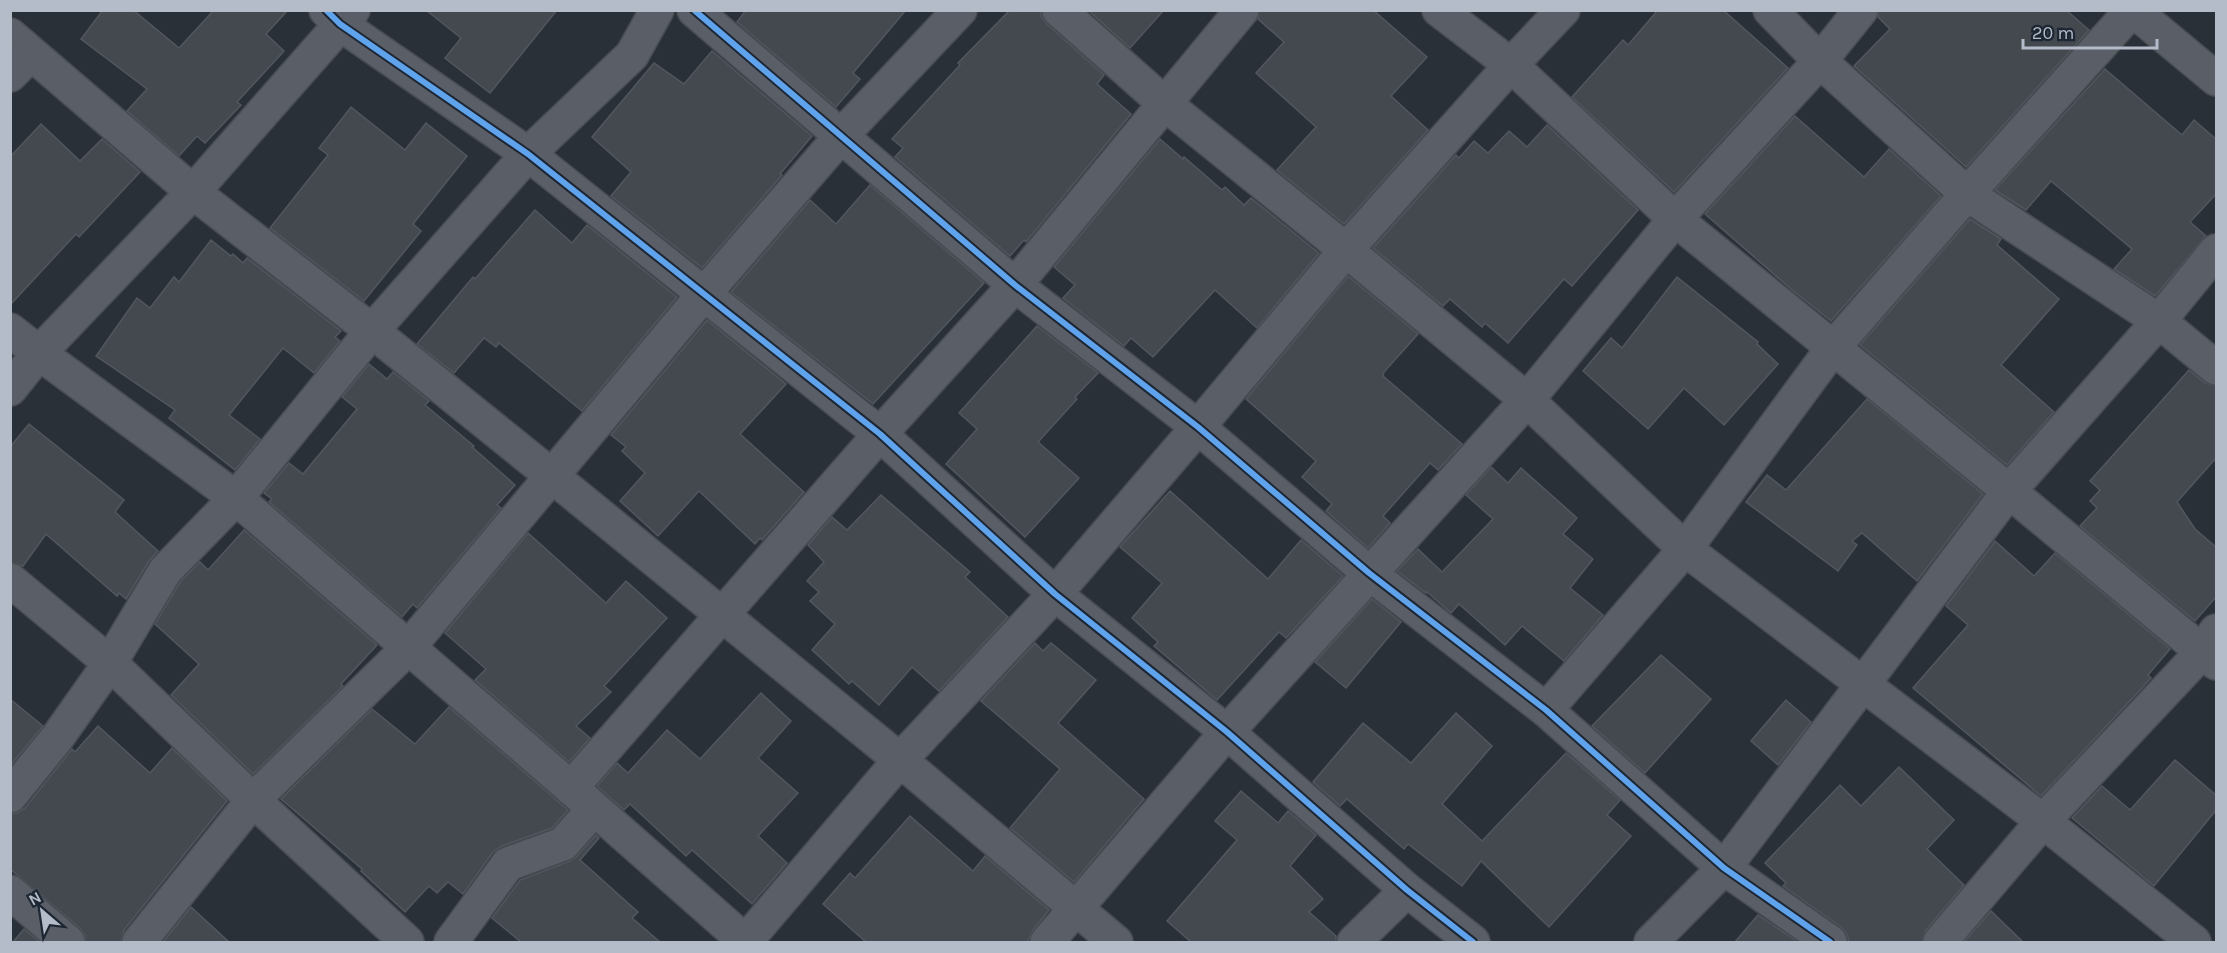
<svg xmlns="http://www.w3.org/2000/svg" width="2227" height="953" font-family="Karla,sans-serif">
<rect width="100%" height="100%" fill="#2a3038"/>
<g fill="#444950" stroke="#52575f" stroke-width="1.5">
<path d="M 103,10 L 133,10 L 179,48 L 214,10 L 288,10 L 266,34 L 284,51 L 237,102 L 241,105 L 205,143 L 197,136 L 179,156 L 127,111 L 147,89 L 81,39 Z"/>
<path d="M 426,10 L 557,10 L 490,93 L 445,58 L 461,38 Z"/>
<path d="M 746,10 L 906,10 L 853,73 L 860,79 L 836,107 L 737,22 Z"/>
<path d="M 1010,10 L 1041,10 L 1041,16 L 1047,24 L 1104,75 L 1097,84 L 1131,114 L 1026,242 L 1024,240 L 1010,256 L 895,157 L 903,148 L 892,139 L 960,65 L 958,63 Z"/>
<path d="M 1088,10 L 1164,10 L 1130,48 Z"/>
<path d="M 1260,10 L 1373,10 L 1427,57 L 1391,96 L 1428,130 L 1344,224 L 1277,170 L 1316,127 L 1256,73 L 1284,42 L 1258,19 Z"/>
<path d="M 1658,10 L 1723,10 L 1788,68 L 1674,192 L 1572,97 L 1623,40 L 1628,45 Z"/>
<path d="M 1879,10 L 2066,10 L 2089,30 L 1966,167 L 1854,66 L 1890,29 L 1878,17 Z"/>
<path d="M 712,51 L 812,136 L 780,174 L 782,175 L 702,268 L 611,196 L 631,172 L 592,137 L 654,63 L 684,84 Z"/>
<path d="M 2105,69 L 2182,135 L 2194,120 L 2217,140 L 2217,193 L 2190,222 L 2206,236 L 2155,296 L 2114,269 L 2132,249 L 2051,181 L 2026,210 L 1995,190 Z"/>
<path d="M 351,107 L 405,150 L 426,123 L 467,156 L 413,224 L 421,231 L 364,301 L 270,228 L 328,155 L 319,148 Z"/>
<path d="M 1795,116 L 1864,177 L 1889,149 L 1941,196 L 1831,321 L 1792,290 L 1705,214 Z"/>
<path d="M 41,124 L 80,161 L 102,139 L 140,172 L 79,237 L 76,234 L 10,305 L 10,157 Z"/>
<path d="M 1547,125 L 1638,210 L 1572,286 L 1564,279 L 1508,343 L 1485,323 L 1482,327 L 1450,299 L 1443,306 L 1373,248 L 1456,155 L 1459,158 L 1474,141 L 1488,153 L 1509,131 L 1527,147 Z"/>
<path d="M 1160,139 L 1183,159 L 1184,157 L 1222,190 L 1225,187 L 1244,205 L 1251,198 L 1319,253 L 1257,328 L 1215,290 L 1153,357 L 1131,338 L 1124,346 L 1063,298 L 1075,285 L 1054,267 Z"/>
<path d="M 870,185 L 984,283 L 873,404 L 731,292 L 810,200 L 836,224 Z"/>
<path d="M 535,210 L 572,243 L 587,225 L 677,297 L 582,411 L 499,343 L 496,347 L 484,338 L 454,373 L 417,344 L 473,277 L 475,279 Z"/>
<path d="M 1970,219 L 2001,239 L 1997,245 L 2059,299 L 2001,365 L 2054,412 L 2007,465 L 1860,345 Z"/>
<path d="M 211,240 L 231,256 L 233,254 L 243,263 L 247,258 L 341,331 L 335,337 L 340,341 L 314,373 L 283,348 L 229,415 L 260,439 L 235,470 L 169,418 L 175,410 L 96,356 L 137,298 L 150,308 L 174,277 L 179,282 Z"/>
<path d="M 1348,276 L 1418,334 L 1384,372 L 1383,376 L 1462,444 L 1438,470 L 1430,463 L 1383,516 L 1390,523 L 1368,548 L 1326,511 L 1332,504 L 1302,477 L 1316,461 L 1246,399 Z"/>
<path d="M 1677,277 L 1758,342 L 1757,344 L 1778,364 L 1724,425 L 1684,388 L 1648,429 L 1583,371 L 1611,338 L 1622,348 Z"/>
<path d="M 707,320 L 786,384 L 740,434 L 804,492 L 762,540 L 760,538 L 755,544 L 699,491 L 658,536 L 620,501 L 645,473 L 622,451 L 626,447 L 611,435 Z"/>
<path d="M 1037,326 L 1098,373 L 1075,397 L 1077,399 L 1038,442 L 1079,478 L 1025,537 L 946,464 L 977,429 L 959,413 Z"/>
<path d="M 369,364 L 387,379 L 393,372 L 429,401 L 425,405 L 474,446 L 472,447 L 515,485 L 497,505 L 501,508 L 417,608 L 413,604 L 402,617 L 269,502 L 272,499 L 264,493 L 289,463 L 303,474 L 357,409 L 342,397 Z"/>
<path d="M 2189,370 L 2205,383 L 2217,386 L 2217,457 L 2177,502 L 2195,529 L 2217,548 L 2217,596 L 2195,621 L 2080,526 L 2097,508 L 2090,501 L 2100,490 L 2090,481 Z"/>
<path d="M 1867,399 L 1983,494 L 1917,581 L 1862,533 L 1852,541 L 1857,545 L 1838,571 L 1746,502 L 1767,475 L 1786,490 Z"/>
<path d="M 29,424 L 124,500 L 115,512 L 158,551 L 149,561 L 126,599 L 119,593 L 117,596 L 46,534 L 23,566 L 10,562 L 10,447 Z"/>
<path d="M 1491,467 L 1508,483 L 1521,468 L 1577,518 L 1563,534 L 1593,559 L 1570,588 L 1603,615 L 1564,661 L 1522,626 L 1505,645 L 1459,604 L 1451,613 L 1427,592 L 1426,593 L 1397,571 L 1418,549 L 1442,572 L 1493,519 L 1466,495 Z"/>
<path d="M 1170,491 L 1268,579 L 1301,540 L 1343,576 L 1286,638 L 1279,632 L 1217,700 L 1154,646 L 1158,642 L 1132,618 L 1162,583 L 1120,547 Z"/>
<path d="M 881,495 L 970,572 L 965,577 L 1008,617 L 939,691 L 912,667 L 879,705 L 852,681 L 849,684 L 812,650 L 835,624 L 810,601 L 819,592 L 807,581 L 824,562 L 808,545 L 832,517 L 847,530 Z"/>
<path d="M 244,530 L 377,645 L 341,684 L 343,686 L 253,774 L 171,695 L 199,664 L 155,624 L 180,582 L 200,562 L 208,570 Z"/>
<path d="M 528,533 L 606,603 L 626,581 L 667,618 L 604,686 L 611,692 L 576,726 L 590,738 L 569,762 L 475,680 L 486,669 L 445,633 Z"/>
<path d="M 1995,541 L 2034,576 L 2055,553 L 2170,649 L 2148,675 L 2151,678 L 2141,689 L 2041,796 L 1913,688 L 1968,625 L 1946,606 Z"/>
<path d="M 1372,599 L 1401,622 L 1346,688 L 1315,662 Z"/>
<path d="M 1035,643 L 1043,651 L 1051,643 L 1096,680 L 1058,723 L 1144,799 L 1074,882 L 1010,828 L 1060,769 L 981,701 Z"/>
<path d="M 1661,655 L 1711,699 L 1645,773 L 1592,726 Z"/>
<path d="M 761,693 L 791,721 L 758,758 L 798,793 L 758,836 L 787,863 L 752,904 L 692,850 L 686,856 L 630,804 L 624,810 L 597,786 L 617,763 L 628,773 L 667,730 L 700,759 Z"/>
<path d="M 10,699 L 43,726 L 10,766 Z"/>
<path d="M 1786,700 L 1811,722 L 1778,765 L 1751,741 Z"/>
<path d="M 449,707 L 568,810 L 552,828 L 502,846 L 493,852 L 463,894 L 448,882 L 437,893 L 429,886 L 405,912 L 361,871 L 362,869 L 281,799 L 372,709 L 415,744 Z"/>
<path d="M 1456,713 L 1492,746 L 1442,804 L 1482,841 L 1566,753 L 1620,800 L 1607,815 L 1631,836 L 1549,927 L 1481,861 L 1462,886 L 1408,844 L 1404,849 L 1347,799 L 1340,806 L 1313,782 L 1363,723 L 1411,763 Z"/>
<path d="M 98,726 L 150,773 L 172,748 L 227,801 L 124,930 L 121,942 L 86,942 L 85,935 L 80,928 L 10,869 L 10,814 L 17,813 L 25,808 L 72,749 L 75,752 Z"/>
<path d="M 2175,760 L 2217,796 L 2217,809 L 2154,886 L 2072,818 L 2102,786 L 2130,810 Z"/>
<path d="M 1899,767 L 1954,820 L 1927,849 L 1964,885 L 1926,930 L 1922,942 L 1849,942 L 1847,934 L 1841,927 L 1783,886 L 1786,883 L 1765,863 L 1840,785 L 1861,806 Z"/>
<path d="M 1241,791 L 1278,823 L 1288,811 L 1316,835 L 1290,866 L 1323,899 L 1309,912 L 1336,936 L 1336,942 L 1191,942 L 1167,921 L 1237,840 L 1215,821 Z"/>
<path d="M 910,816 L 973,871 L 985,856 L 1049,910 L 1033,930 L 1027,942 L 866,942 L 823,904 L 850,873 L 855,878 Z"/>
<path d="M 596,835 L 599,838 L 580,860 L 638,912 L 632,918 L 660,942 L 521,942 L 492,918 L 520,880 L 570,861 L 577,856 Z"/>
<path d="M 191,907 L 229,942 L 163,942 Z"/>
<path d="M 1991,911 L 2023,942 L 1964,942 Z"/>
<path d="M 1758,915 L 1798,942 L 1735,942 Z"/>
<path d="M 24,929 L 40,942 L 13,942 Z"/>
</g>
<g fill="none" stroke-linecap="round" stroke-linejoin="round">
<g stroke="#484c53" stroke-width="36">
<g id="minor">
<path d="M 326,10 L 340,24 L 528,154 L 880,434 L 1055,594 L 1227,732 L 1407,890 L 1473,942"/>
<path d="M 694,10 L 1015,285 L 1198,427 L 1369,573 L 1546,710 L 1724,868 L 1830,942"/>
<path d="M 1059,10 L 1164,103 L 1346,250 L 1527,400 L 1685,549 L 2043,821 L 2194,942"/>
<path d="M 1439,10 L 1511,65 L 1675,219 L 2009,491 L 2216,663"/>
<path d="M 1770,10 L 1820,61 L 1967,194 L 2159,321 L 2216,368"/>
<path d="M 2133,10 L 2216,79"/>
<path d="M 10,35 L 193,192 L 372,331 L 552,476 L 900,760 L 1116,942"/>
<path d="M 10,75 L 31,54"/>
<path d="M 10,330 L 39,353 L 236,498 L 571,788 L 746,942"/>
<path d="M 10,389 L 39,353 L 193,192 L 353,10"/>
<path d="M 10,580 L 110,663 L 253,800 L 407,942"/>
<path d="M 1546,710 L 1685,549 L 1832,349 L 1967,194 L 2132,10"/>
<path d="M 571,788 L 880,434 L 1015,285 L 1242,10"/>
<path d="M 10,796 L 57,738 L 110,663 L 165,571 L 236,498 L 372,331 L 528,154 L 632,55 L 657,10"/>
<path d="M 10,892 L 68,942"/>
<path d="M 139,942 L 253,800 L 408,648 L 704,294 L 841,136 L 960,10"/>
<path d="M 451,942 L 508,864 L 563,844 L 594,809"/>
<path d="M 745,942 L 900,760 L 1055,594 L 1198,427 L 1346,250 L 1511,65 L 1563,10"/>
<path d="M 1047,942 L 1227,732 L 1527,400 L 1675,219 L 1820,61 L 1861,10"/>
<path d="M 1354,942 L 1407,890"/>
<path d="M 1651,942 L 1724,868 L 2009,491 L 2159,321 L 2216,251"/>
<path d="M 1940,942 L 2043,821 L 2203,651 L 2216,631"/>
</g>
</g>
<use href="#minor" stroke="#5a5e66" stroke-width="33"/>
<g stroke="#1d2633" stroke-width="10">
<g id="cycleway">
<path d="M 326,10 L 340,24 L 528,154 L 880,434 L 1055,594 L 1227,732 L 1407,890 L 1473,942"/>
<path d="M 694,10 L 1015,285 L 1198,427 L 1369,573 L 1546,710 L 1724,868 L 1830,942"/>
</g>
</g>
<use href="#cycleway" stroke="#60a3ed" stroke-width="6"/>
</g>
<rect width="2227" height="953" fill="none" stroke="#b4bcc9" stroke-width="24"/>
<g transform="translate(42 911) rotate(331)" stroke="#1d2633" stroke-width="4.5" paint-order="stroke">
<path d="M0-4.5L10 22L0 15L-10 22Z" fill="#b4bcc9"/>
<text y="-9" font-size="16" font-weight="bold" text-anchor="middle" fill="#b4bcc9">N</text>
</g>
<path d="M2023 39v9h134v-9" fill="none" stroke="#b4bcc9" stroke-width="3"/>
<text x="2032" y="39" font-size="18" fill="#b4bcc9" stroke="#1d2633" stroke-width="4.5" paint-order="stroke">20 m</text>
</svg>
